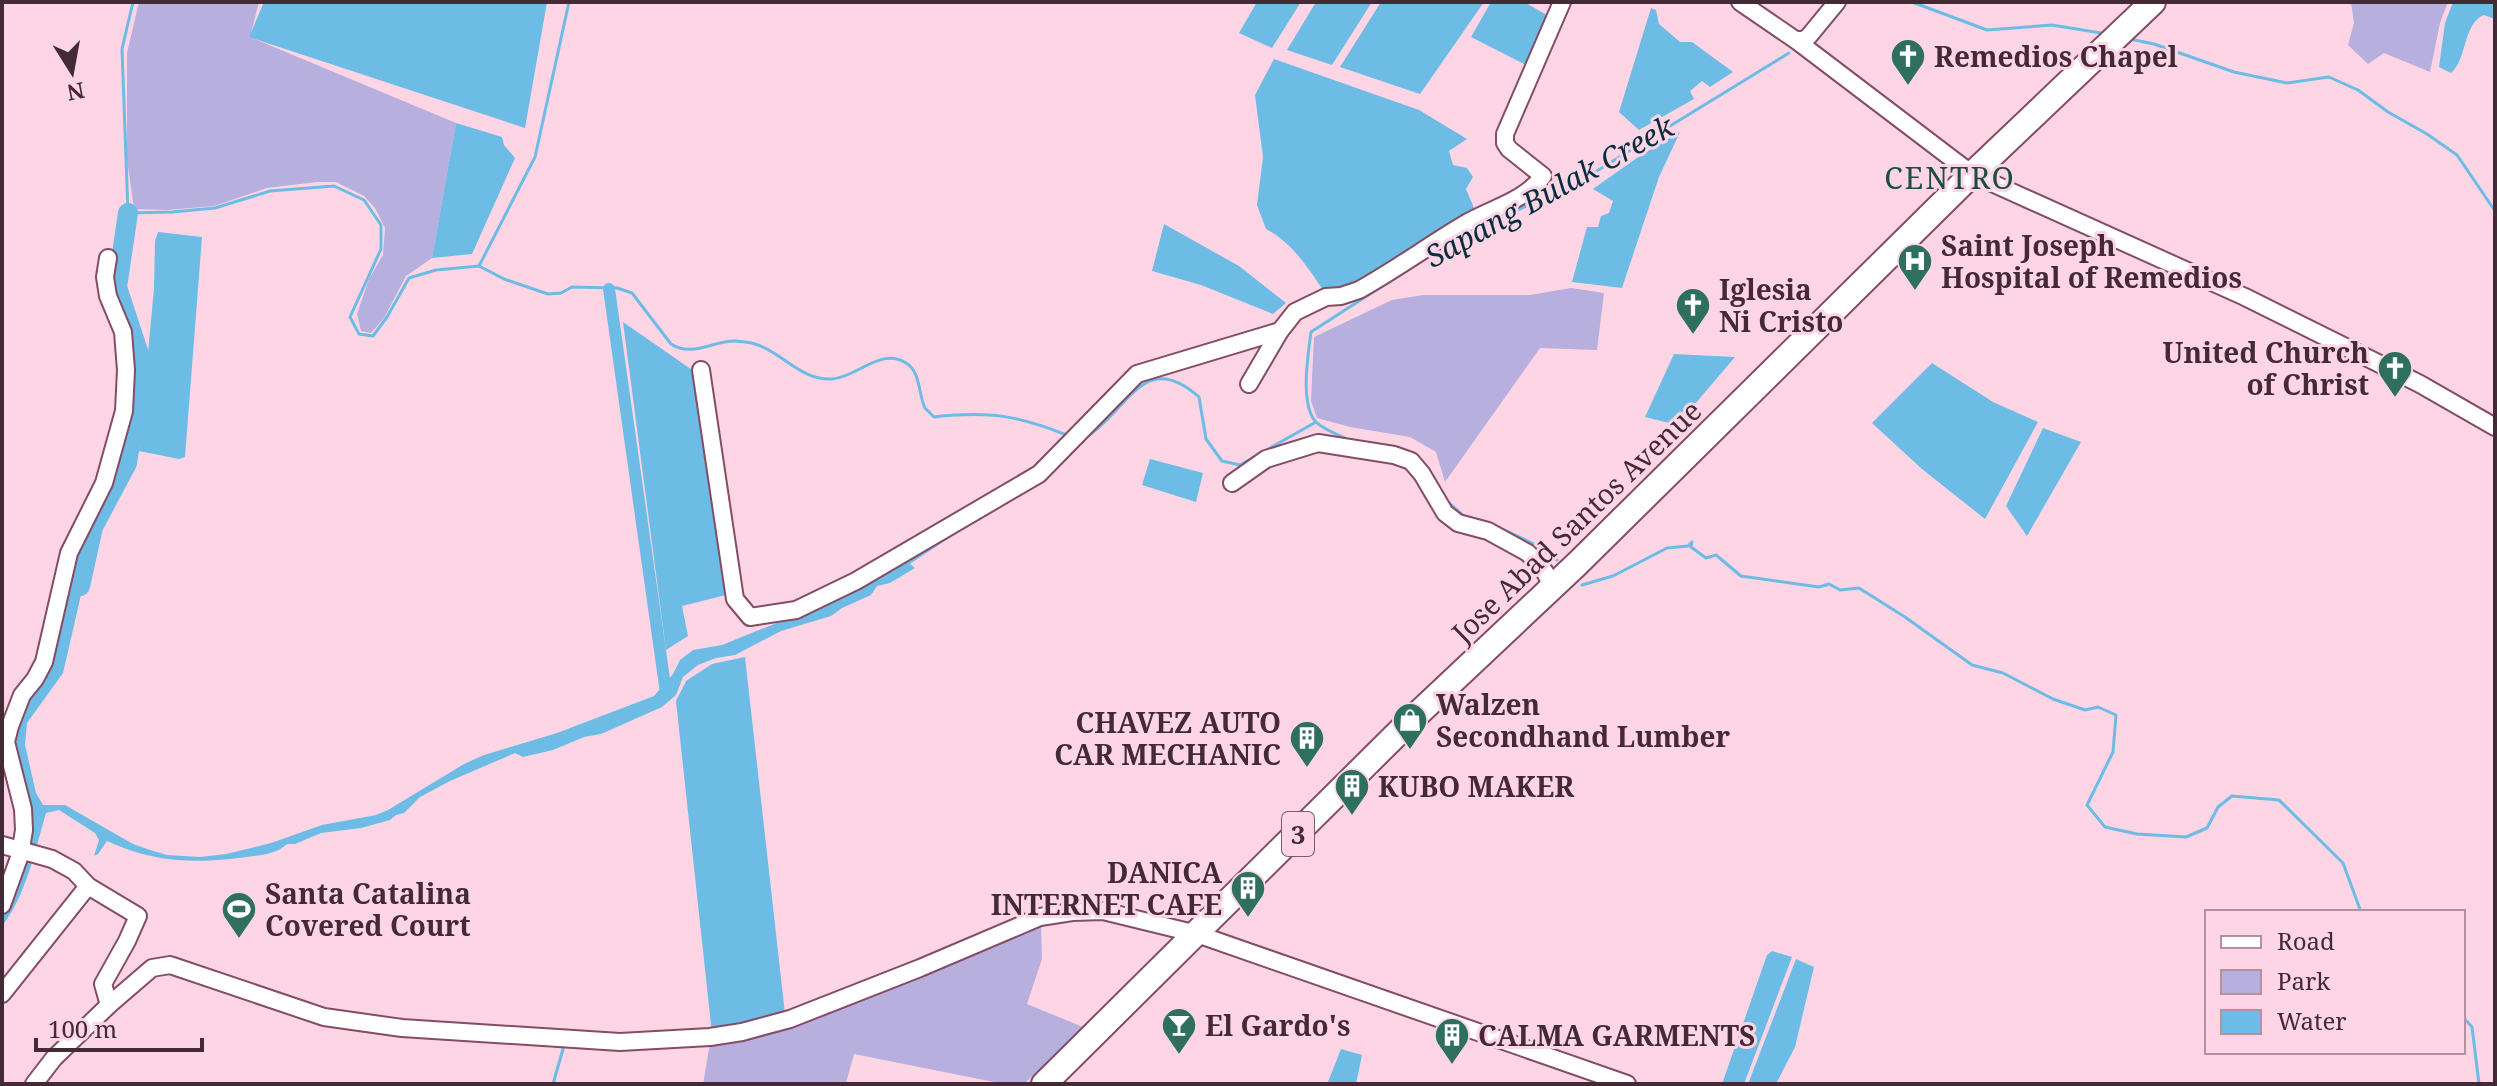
<svg xmlns="http://www.w3.org/2000/svg" width="2497" height="1086" font-family="'Noto Serif',serif">
<rect width="100%" height="100%" fill="#fed5e5"/>
<g fill="#b7afde">
<path d="M 139,2 L 259,2 L 250,37 L 456,123 L 432,258 L 406,276 L 384,318 L 371,333 L 361,331 L 357,314 L 369,279 L 383,255 L 385,228 L 375,208 L 364,196 L 336,182 L 317,182 L 267,188 L 214,206 L 167,210 L 134,209 L 127,159 L 127,53 Z"/>
<path d="M 2351,2 L 2448,2 L 2440,23 L 2430,72 L 2384,53 L 2368,64 L 2348,45 L 2354,23 Z"/>
<path d="M 1571,288 L 1604,293 L 1597,350 L 1540,348 L 1445,482 L 1436,452 L 1410,437 L 1350,427 L 1317,418 L 1311,401 L 1314,337 L 1392,300 L 1423,295 L 1530,295 Z"/>
<path d="M 1041,921 L 1042,959 L 1027,1004 L 1083,1027 L 1024,1084 L 1004,1084 L 854,1054 L 846,1083 L 848,1084 L 703,1084 L 710,1043 Z"/>
</g>
<g fill="#6cbce6">
<path d="M 264,2 L 547,2 L 525,128 L 249,37 Z"/>
<path d="M 1257,2 L 1301,2 L 1272,48 L 1239,33 Z"/>
<path d="M 1316,2 L 1372,2 L 1332,65 L 1287,50 Z"/>
<path d="M 1381,2 L 1484,2 L 1420,94 L 1340,67 Z"/>
<path d="M 1491,2 L 1524,2 L 1547,15 L 1526,65 L 1471,37 Z"/>
<path d="M 2453,2 L 2495,2 L 2495,19 L 2484,15 C 2463,23 2467,60 2451,73 L 2439,67 L 2445,23 Z"/>
<path d="M 1651,8 L 1656,10 L 1659,24 L 1680,42 L 1692,42 L 1733,72 L 1710,87 L 1702,81 L 1690,91 L 1694,99 L 1639,130 L 1619,112 Z"/>
<path d="M 1274,59 L 1419,110 L 1467,139 L 1449,151 L 1453,165 L 1467,168 L 1473,177 L 1466,189 L 1474,208 L 1344,289 L 1325,293 C 1308,268 1293,243 1266,229 L 1257,205 L 1263,157 L 1255,95 Z"/>
<path d="M 456,123 L 502,137 L 504,145 L 515,158 L 472,254 L 432,258 Z"/>
<path d="M 1680,132 L 1659,177 L 1622,288 L 1572,282 L 1587,227 L 1598,227 L 1601,216 L 1609,213 L 1613,201 L 1593,189 L 1641,155 Z"/>
<path d="M 1164,224 L 1239,266 L 1286,303 L 1273,314 L 1201,285 L 1152,271 Z"/>
<path d="M 158,232 L 202,237 L 185,457 L 179,459 L 139,451 L 154,288 L 155,241 Z"/>
<path d="M 623,322 L 698,374 L 730,594 L 682,606 L 688,636 L 666,650 Z"/>
<path d="M 1674,354 L 1735,357 L 1677,425 L 1645,417 Z"/>
<path d="M 1932,363 L 1993,402 L 2038,422 L 1985,519 L 1922,469 L 1872,423 Z"/>
<path d="M 2043,428 L 2081,442 L 2027,536 L 2006,506 Z"/>
<path d="M 1150,459 L 1203,473 L 1196,502 L 1142,485 Z"/>
<path d="M 74,556 L 89,560 L 63,673 L 27,723 L 25,745 L 36,793 L 43,805 L 65,805 L 133,844 L 150,850 L 167,855 L 200,857 L 226,854 L 271,843 L 322,825 L 376,815 L 388,810 L 464,764 L 484,755 L 557,733 L 654,696 L 673,674 L 680,660 L 693,650 L 722,645 L 804,612 L 904,559 L 915,568 L 890,583 L 877,586 L 871,595 L 842,608 L 831,616 L 781,631 L 735,655 L 716,658 L 698,665 L 683,677 L 676,695 L 662,707 L 601,734 L 584,737 L 553,750 L 523,757 L 515,753 L 450,781 L 420,797 L 404,813 L 396,815 L 390,820 L 361,828 L 321,833 L 295,844 L 287,844 C 277,854 261,855 247,857 C 197,864 154,863 107,841 L 98,854 L 94,856 L 99,840 L 95,833 L 59,810 L 46,813 C 35,850 26,896 2,926 L 2,917 L 16,896 L 30,842 L 32,807 L 13,739 L 19,718 L 52,664 Z"/>
<path d="M 745,657 L 785,1014 L 712,1034 L 676,701 L 686,681 L 712,664 Z"/>
<path d="M 1772,951 L 1792,957 L 1744,1084 L 1722,1084 L 1767,955 Z"/>
<path d="M 1796,959 L 1814,967 L 1795,1047 L 1776,1084 L 1748,1084 Z"/>
<path d="M 1341,1049 L 1362,1055 L 1356,1084 L 1328,1082 Z"/>
</g>
<g fill="none" stroke-linecap="round" stroke-linejoin="round">
<g stroke="#6cbce6" stroke-width="3">
<path d="M 133,2 L 122,49 L 128,213 L 172,212 L 215,208 L 270,191 L 334,186 L 364,200 L 381,225 L 381,249 L 350,317 L 359,334 L 373,336 L 387,317 L 409,278 L 436,270 L 479,266 L 504,279 L 548,294 L 561,293 L 572,287 L 617,288 L 632,293 L 671,344 C 692,358 714,340 736,341 C 742,342 750,342 755,344 C 782,352 801,381 832,379 C 858,377 880,347 906,363 C 921,372 918,394 925,408 C 926,409 932,415 934,417 C 989,411 1018,415 1069,436"/>
<path d="M 1912,2 L 1987,30 L 2052,25 L 2107,34"/>
<path d="M 2130,39 L 2154,44 L 2234,72 L 2287,83 L 2329,77 L 2358,90 L 2388,112 L 2427,134 L 2457,155 L 2495,211"/>
<path d="M 1458,238 L 1582,180 L 1789,53"/>
<path d="M 479,266 L 535,157 L 569,2"/>
<path d="M 1085,438 C 1128,412 1143,347 1199,397 L 1206,439 L 1222,461 L 1240,465 L 1316,422"/>
<path d="M 1349,440 C 1339,435 1322,429 1315,421 C 1300,402 1308,355 1311,332 L 1438,250"/>
<path d="M 1446,500 L 1467,519"/>
<path d="M 1489,523 L 1534,544 L 1557,560"/>
<path d="M 907,564 L 957,531"/>
<path d="M 1582,585 L 1613,576 L 1667,548 L 1688,546 L 1692,542 L 1691,547 L 1706,558 L 1716,555 L 1741,576 L 1819,587 L 1829,584 L 1840,590 L 1859,588 L 1905,617 L 1972,665 L 2003,673 L 2053,699 L 2085,710 L 2098,707 L 2116,715 L 2113,752 L 2087,805 L 2105,827 L 2137,834 L 2186,837 L 2207,828 L 2218,807 L 2232,796 L 2279,800 L 2343,863 L 2361,912"/>
<path d="M 2463,1017 L 2472,1027 L 2479,1084"/>
<path d="M 553,1084 L 563,1049"/>
</g>
<path stroke="#6cbce6" stroke-width="12" d="M 609,289 L 666,693"/>
<path stroke="#6cbce6" stroke-width="20" d="M 80,586 L 93,527 L 127,463 L 136,406 L 140,357 L 117,287 L 128,213"/>
<g stroke="#844c65" stroke-width="20">
<g id="minor">
<path d="M 1740,2 L 1797,41 L 1972,174 L 2245,297 L 2420,384 L 2495,427"/>
<path d="M 1796,40 L 1804,40 L 1809,36 L 1837,2"/>
<path d="M 701,370 L 735,599 L 750,617 L 796,610 L 856,581 L 1039,474 L 1137,374 L 1280,331"/>
<path d="M 1249,384 L 1280,331 L 1295,312 L 1326,297 L 1341,296 L 1359,290 C 1397,269 1432,243 1470,221 C 1496,207 1525,200 1543,176 L 1509,149 L 1505,143 L 1505,134 L 1562,2"/>
<path d="M 1232,483 L 1266,459 L 1318,443 L 1394,455 L 1411,461 L 1422,474 L 1445,513 L 1458,523 L 1488,531 L 1528,553 L 1545,572 L 1552,587"/>
<path d="M 2,845 L 52,859 L 74,871 L 88,886 L 138,916 L 127,941 L 103,984 L 109,1005"/>
<path d="M 2,905 L 20,855 L 24,830 L 23,809 L 6,742 L 10,726 L 22,695 L 35,679 L 44,662 L 69,553 L 104,483 L 124,411 L 126,370 L 123,332 L 108,296 L 105,277 L 108,258"/>
<path d="M 2,994 L 88,886"/>
<path d="M 34,1084 L 54,1058 L 109,1005 L 152,968 L 170,965 L 324,1017 L 402,1028 L 620,1042 L 710,1037 L 742,1032 L 790,1019 L 920,968 L 1040,917 L 1072,912 L 1103,911 L 1197,934 L 1627,1084"/>
</g>
</g>
<g stroke="#844c65" stroke-width="28">
<path id="highway" d="M 1044,1084 L 1408,723 L 1577,564 L 1967,179 L 2153,2"/>
</g>
<use href="#minor" stroke="#fff" stroke-width="16"/>
<use href="#highway" stroke="#fff" stroke-width="24"/>
</g>
<defs>
<g id="church-pin" transform="scale(1.8)"><path d="M0 17L-7.5 6A9.5 9.5 0 1 1 7.5 6Z" fill="#2f6f5e" stroke="#fed5e5"/><path d="M-1.2-6h2.4v3.5h3.3v2.4h-3.3V6h-2.4V-.1h-3.3v-2.4h3.3Z" fill="#fff"/></g>
<g id="hospital-pin" transform="scale(1.8)"><path d="M0 17L-7.5 6A9.5 9.5 0 1 1 7.5 6Z" fill="#2f6f5e" stroke="#fed5e5"/><path d="M-5-5h3v3.5h4V-5h3V5h-3V1.5h-4V5h-3Z" fill="#fff"/></g>
<g id="shop-pin" transform="scale(1.8)"><path d="M0 17L-7.5 6A9.5 9.5 0 1 1 7.5 6Z" fill="#2f6f5e" stroke="#fed5e5"/><path d="M-5-2.5h2.3a2.7 3.5 0 0 1 5.4 0H5L5.5 6h-11ZM-1.5-2.5h3a1.5 2.3 0 0 0-3 0Z" fill="#fff"/></g>
<g id="building-pin" transform="scale(1.8)"><path d="M0 17L-7.5 6A9.5 9.5 0 1 1 7.5 6Z" fill="#2f6f5e" stroke="#fed5e5"/><path d="M-4-6H4V6H1V3H-1V6H-4ZM-2.5-4.3h1.7v1.8h-1.7ZM.8-4.3h1.7v1.8H.8ZM-2.5-1h1.7V.8h-1.7ZM.8-1h1.7V.8H.8Z" fill="#fff"/></g>
<g id="stadium-pin" transform="scale(1.8)"><path d="M0 17L-7.5 6A9.5 9.5 0 1 1 7.5 6Z" fill="#2f6f5e" stroke="#fed5e5"/><path d="M0-5a6.5 5 0 1 0 0 10a6.5 5 0 1 0 0-10ZM-3.5-1.8h7v3.6h-7Z" fill="#fff"/></g>
<g id="bar-pin" transform="scale(1.8)"><path d="M0 17L-7.5 6A9.5 9.5 0 1 1 7.5 6Z" fill="#2f6f5e" stroke="#fed5e5"/><path d="M-6-5H6L.8 .8V4.5H3.5V6h-7V4.5H-.8V.8Z" fill="#fff"/></g>
</defs>
<g fill-rule="evenodd">
<use href="#church-pin" x="1908" y="56"/>
<use href="#hospital-pin" x="1915" y="261"/>
<use href="#church-pin" x="1693" y="305"/>
<use href="#church-pin" x="2395" y="368"/>
<use href="#shop-pin" x="1410" y="720"/>
<use href="#building-pin" x="1307" y="738"/>
<use href="#building-pin" x="1352" y="786"/>
<use href="#building-pin" x="1248" y="888"/>
<use href="#stadium-pin" x="239" y="909"/>
<use href="#bar-pin" x="1179" y="1025"/>
<use href="#building-pin" x="1452" y="1035"/>
</g>
<g text-anchor="middle" dominant-baseline="central" stroke-width="6" stroke-linejoin="round" paint-order="stroke">
<rect fill="#fed5e5" stroke="#7b5d6a" stroke-width="2" x="1282" y="812" width="32" height="44" rx="6"/>
<g font-size="26" font-weight="bold" fill="#432a35">
<text x="1298" y="834">3</text>
</g>
<g font-size="28" font-weight="bold" fill="#432a35" stroke="#fed5e5" text-anchor="start">
<text x="1934" y="56">Remedios Chapel</text>
<text x="1941" y="245">Saint Joseph<tspan x="1941" dy="32">Hospital of Remedios</tspan></text>
<text x="1719" y="289">Iglesia<tspan x="1719" dy="32">Ni Cristo</tspan></text>
<text x="2369" y="352" text-anchor="end">United Church<tspan x="2369" dy="32">of Christ</tspan></text>
<text x="1436" y="704">Walzen<tspan x="1436" dy="32">Secondhand Lumber</tspan></text>
<text x="1281" y="722" text-anchor="end">CHAVEZ AUTO<tspan x="1281" dy="32">CAR MECHANIC</tspan></text>
<text x="1378" y="786">KUBO MAKER</text>
<text x="1222" y="872" text-anchor="end">DANICA<tspan x="1222" dy="32">INTERNET CAFE</tspan></text>
<text x="265" y="893">Santa Catalina<tspan x="265" dy="32">Covered Court</tspan></text>
<text x="1205" y="1025">El Gardo's</text>
<text x="1478" y="1035">CALMA GARMENTS</text>
</g>
<g font-size="28" fill="#432a35" stroke="#fed5e5">
<text transform="translate(1576 521) rotate(-44)">Jose Abad Santos Avenue</text>
</g>
<g font-size="30" letter-spacing="2" fill="#1a4e40" stroke="#fed5e5">
<text x="1950" y="177">CENTRO</text>
</g>
<g font-size="30" font-style="italic" fill="#072d3e" stroke="#fed5e5">
<text transform="translate(1549 191) rotate(-29)">Sapang Bulak Creek</text>
</g>
</g>
<rect width="2497" height="1086" fill="none" stroke="#432a35" stroke-width="8"/>
<rect x="2205" y="910" width="260" height="144" fill="#fed5e5" stroke="#b3919f" stroke-width="2"/>
<rect x="2221" y="936" width="40" height="12" fill="#ffffff" stroke="#b3919f" stroke-width="2"/>
<text x="2277" y="950" font-size="24" fill="#432a35">Road</text>
<rect x="2221" y="970" width="40" height="24" fill="#b7afde" stroke="#b3919f" stroke-width="2"/>
<text x="2277" y="990" font-size="24" fill="#432a35">Park</text>
<rect x="2221" y="1010" width="40" height="24" fill="#6cbce6" stroke="#b3919f" stroke-width="2"/>
<text x="2277" y="1030" font-size="24" fill="#432a35">Water</text>
<g transform="translate(72 72) rotate(169)" stroke="#fed5e5" stroke-width="6" paint-order="stroke">
<path d="M0-6L14 30L0 20L-14 30Z" fill="#432a35"/>
<text y="-12" font-size="22" font-weight="bold" text-anchor="middle" fill="#432a35">N</text>
</g>
<path d="M36 1038v12h166v-12" fill="none" stroke="#432a35" stroke-width="4"/>
<text x="48" y="1038" font-size="24" fill="#432a35" stroke="#fed5e5" stroke-width="6" paint-order="stroke">100 m</text>
</svg>
